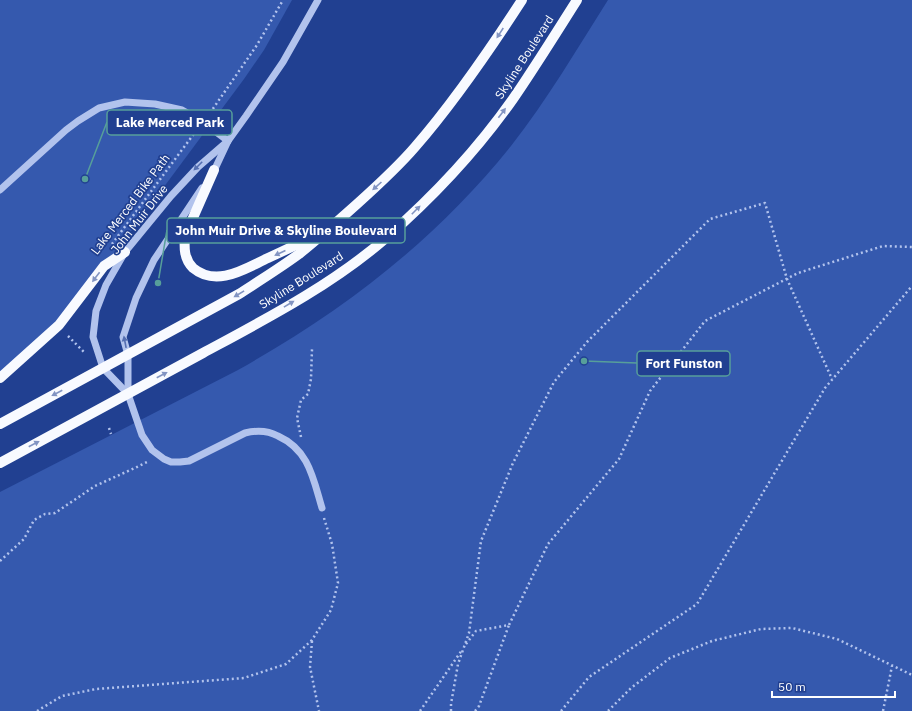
<svg xmlns="http://www.w3.org/2000/svg" width="912" height="711" font-family="'IBM Plex Sans',sans-serif">
<rect width="100%" height="100%" fill="#214091"/>
<g fill="#3559ae">
<path d="M 0,0 L 292,0 L 264,50 L 244,79 L 103,269 L 73,306 L 0,374 Z"/>
<path d="M 608,0 L 912,0 L 912,711 L 0,711 L 0,492 L 238,370 C 343,311 435,241 511,146 C 547,100 577,49 608,0 Z"/>
</g>
<g fill="none" stroke-linecap="round" stroke-linejoin="round">
<g stroke="#b2c3ed" stroke-width="2.5" stroke-dasharray="2 3" stroke-linecap="butt">
<path d="M 210,113 L 257,45 L 283,0"/>
<path d="M 112,244 L 196,131"/>
<path d="M 68,336 L 85,353"/>
<path d="M 109,428 L 111,434"/>
<path d="M 301,437 L 297,418 L 301,400 L 308,394 L 311,379 L 312,349"/>
<path d="M 0,561 L 24,539 L 34,520 L 45,514 L 55,513 L 95,486 L 137,467 L 149,461"/>
<path d="M 312,641 L 310,667 L 319,711"/>
<path d="M 466,644 L 476,631 L 509,625 L 548,544 L 619,459 L 650,391 L 705,321 L 798,273 L 883,246 L 912,247"/>
<path d="M 37,711 L 62,696 L 96,689 L 244,678 L 286,664 L 312,640 L 331,610 L 338,583 L 332,544 L 324,518"/>
<path d="M 420,711 L 462,650"/>
<path d="M 451,711 L 451,704 L 458,664 L 469,633 L 481,541 L 513,463 L 554,382 L 587,342 L 710,219 L 765,203 L 787,279 L 832,379"/>
<path d="M 475,711 L 479,706 L 509,625"/>
<path d="M 561,711 L 589,677 L 697,604 L 825,388 L 912,286"/>
<path d="M 608,711 L 631,688 L 670,658 L 712,641 L 761,629 L 792,628 L 837,639 L 912,675"/>
<path d="M 883,711 L 892,666"/>
</g>
<g stroke="#b2c3ed" stroke-width="7">
<path d="M 213,173 L 228,141"/>
<path d="M 202,188 L 154,260 L 136,298 L 123,337 L 128,355 L 128,394 L 142,435 L 152,450 L 164,459 L 171,462 L 180,462 L 189,461 L 245,433 C 257,430 267,430 278,436 C 309,450 313,478 322,508"/>
<path d="M 0,190 L 66,130 L 78,121 L 99,108 L 125,102 L 155,104 L 182,110 L 203,122 L 228,141"/>
<path d="M 128,394 L 103,368 L 93,337 L 96,311 L 106,285 L 125,252 L 171,196 L 198,167 L 228,141 L 246,116 L 283,62 L 318,0"/>
</g>
<g stroke="#f8faff" stroke-width="10">
<path d="M 214,170 L 185,236 C 184,248 184,259 193,268 C 217,288 246,268 268,258 C 283,251 298,244 313,237"/>
<path d="M 0,378 L 59,325 L 104,266 L 125,252"/>
<path d="M 0,424 L 239,294 C 259,281 280,268 299,254 C 319,238 338,221 357,204 C 377,186 397,168 415,147 C 455,101 489,51 522,0"/>
<path d="M 0,463 C 68,426 136,390 203,353 C 266,319 332,285 386,238 C 433,197 477,150 513,99 C 535,67 556,33 577,0"/>
</g>
</g>
<defs><path id="oneway-solid" d="M-6-.8H1V-3.2L6.5 0L1 3.2V.8H-6Z"/></defs>
<g fill="#8294c2">
<use href="#oneway-solid" transform="translate(500 33) rotate(123)"/>
<use href="#oneway-solid" transform="translate(502 113) rotate(-53)"/>
<use href="#oneway-solid" transform="translate(377 186) rotate(138)"/>
<use href="#oneway-solid" transform="translate(416 210) rotate(-45)"/>
<use href="#oneway-solid" transform="translate(280 253) rotate(155)"/>
<use href="#oneway-solid" transform="translate(96 277) rotate(127)"/>
<use href="#oneway-solid" transform="translate(239 294) rotate(149)"/>
<use href="#oneway-solid" transform="translate(289 304) rotate(-31)"/>
<use href="#oneway-solid" transform="translate(162 375) rotate(-28)"/>
<use href="#oneway-solid" transform="translate(57 393) rotate(152)"/>
<use href="#oneway-solid" transform="translate(34 444) rotate(-28)"/>
</g>
<g fill="#546eb1">
<use href="#oneway-solid" transform="translate(198 166) rotate(135)"/>
<use href="#oneway-solid" transform="translate(125 342) rotate(-101)"/>
</g>
<g text-anchor="middle" dominant-baseline="central" stroke-width="3.5" stroke-linejoin="round" paint-order="stroke">
<g font-size="12" fill="#fff" stroke="#214091">
<text transform="translate(524 57) rotate(-57)">Skyline Boulevard</text>
<text transform="translate(130 204) rotate(-53)">Lake Merced Bike Path</text>
<text transform="translate(139 219) rotate(-52)">John Muir Drive</text>
<text transform="translate(301 280) rotate(-32)">Skyline Boulevard</text>
</g>
</g>
<path fill="none" stroke="#579f9a" stroke-width="1.5" d="M85 179L107 122M158 283L167 230M584 361L637 363"/>
<g fill="#579f9a" stroke="#214091" stroke-width="1.5">
<circle cx="85" cy="179" r="4"/>
<circle cx="158" cy="283" r="4"/>
<circle cx="584" cy="361" r="4"/>
</g>
<g fill="#214091" stroke="#579f9a" stroke-width="1.5">
<rect x="107" y="110" width="125" height="25" rx="4"/>
<rect x="167" y="218" width="238" height="25" rx="4"/>
<rect x="637" y="351" width="93" height="25" rx="4"/>
</g>
<g font-size="13" text-anchor="middle" font-weight="bold" fill="#fff">
<text x="170" y="127">Lake Merced Park</text>
<text x="286" y="235">John Muir Drive &amp; Skyline Boulevard</text>
<text x="684" y="368">Fort Funston</text>
</g>
<path d="M772 691v6h123v-6" fill="none" stroke="#ffffff" stroke-width="2"/>
<text x="778" y="691" font-size="12" fill="#ffffff" stroke="#214091" stroke-width="3" paint-order="stroke">50 m</text>
</svg>
